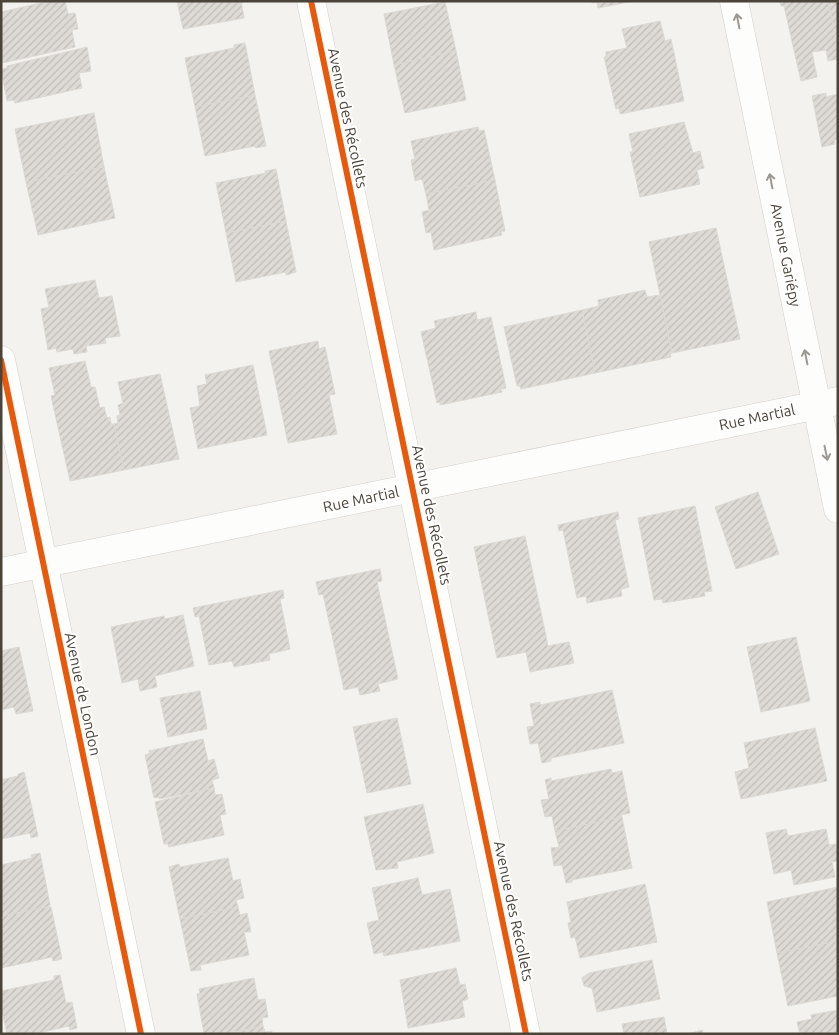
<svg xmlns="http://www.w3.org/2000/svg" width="839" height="1035" font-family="Ubuntu,sans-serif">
<defs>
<pattern id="building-hatch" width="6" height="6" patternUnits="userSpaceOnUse" patternTransform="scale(1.25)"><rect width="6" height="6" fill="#dedbd6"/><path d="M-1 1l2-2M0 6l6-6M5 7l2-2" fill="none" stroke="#c0bdb8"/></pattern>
</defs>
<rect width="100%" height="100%" fill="#f4f2ee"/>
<g fill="url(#building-hatch)" stroke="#dcd9d4">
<path d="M 50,1 L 65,1 L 68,14 L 75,13 L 78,29 L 72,30 L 75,47 L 2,63 L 1,12 Z"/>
<path d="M 177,1 L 241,1 L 244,18 L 183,29 Z"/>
<path d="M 591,1 L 634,1 L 598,8 L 597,2 L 592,3 Z"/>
<path d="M 780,1 L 828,1 L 838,49 L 838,59 L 828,61 L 826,50 L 812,52 L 817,77 L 801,81 L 784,6 L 781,6 Z"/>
<path d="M 828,1 L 838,1 L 838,49 Z"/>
<path d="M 445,2 L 456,51 L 394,65 L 384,14 Z"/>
<path d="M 660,21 L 665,41 L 671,39 L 684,101 L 620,114 L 619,108 L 616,109 L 604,57 L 606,57 L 606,52 L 627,48 L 622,29 Z"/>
<path d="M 245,43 L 255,95 L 195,107 L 185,58 L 234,48 L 234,45 Z"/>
<path d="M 87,47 L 91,71 L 79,73 L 82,88 L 15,103 L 14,100 L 7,101 L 1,69 L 7,68 L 7,66 Z"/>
<path d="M 456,51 L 466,100 L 405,113 L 394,65 Z"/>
<path d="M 826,93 L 826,97 L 838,94 L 838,139 L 834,140 L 835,144 L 822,147 L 812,96 Z"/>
<path d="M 255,95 L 266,146 L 256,148 L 255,146 L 205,156 L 195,107 Z"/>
<path d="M 94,113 L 104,167 L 26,182 L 15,129 Z"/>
<path d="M 684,122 L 693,153 L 700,151 L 704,168 L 697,170 L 700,184 L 640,197 L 630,152 L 633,152 L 629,134 Z"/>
<path d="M 478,127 L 479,131 L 484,130 L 495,180 L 426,194 L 422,179 L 415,181 L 411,160 L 415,159 L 411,141 Z"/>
<path d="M 104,167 L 115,218 L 38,235 L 26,182 Z"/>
<path d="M 276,169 L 286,221 L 226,233 L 216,183 L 266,173 L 265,171 Z"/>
<path d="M 495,180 L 505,231 L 501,232 L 502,235 L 434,250 L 431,232 L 426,233 L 422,212 L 429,210 L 426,194 Z"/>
<path d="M 286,221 L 296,272 L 286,275 L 286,272 L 236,282 L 226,233 Z"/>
<path d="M 716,228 L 740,339 L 672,353 L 649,242 Z"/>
<path d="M 95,280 L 99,298 L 112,296 L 120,336 L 105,338 L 106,343 L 86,346 L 87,352 L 74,354 L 73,349 L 57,352 L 56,348 L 48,350 L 41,309 L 49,307 L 45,289 Z"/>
<path d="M 645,290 L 647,297 L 660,295 L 672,353 L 670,354 L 671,357 L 595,373 L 582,310 L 599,306 L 598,300 Z"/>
<path d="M 582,310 L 595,373 L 521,389 L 520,386 L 517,386 L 504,327 Z"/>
<path d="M 476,312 L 477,320 L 491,317 L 506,388 L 501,389 L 502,392 L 440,405 L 440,402 L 437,403 L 421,332 L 436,328 L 434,321 Z"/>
<path d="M 318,341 L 319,349 L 325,347 L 335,394 L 329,395 L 337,434 L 288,443 L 269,351 Z"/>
<path d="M 85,361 L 91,387 L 95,387 L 100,408 L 104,407 L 107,418 L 110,417 L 111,424 L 114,424 L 124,470 L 70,481 L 51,396 L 55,395 L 49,368 Z"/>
<path d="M 253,365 L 267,435 L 198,449 L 190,408 L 200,406 L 197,386 L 207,384 L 205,375 Z"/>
<path d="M 160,374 L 179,459 L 124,470 L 114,424 L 118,423 L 117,416 L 120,415 L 118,405 L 123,403 L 118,382 Z"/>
<path d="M 758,492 L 779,554 L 736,569 L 715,507 Z"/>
<path d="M 695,506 L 712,591 L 704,592 L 705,596 L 663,603 L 662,599 L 654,600 L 638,518 Z"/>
<path d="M 618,512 L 619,519 L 615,520 L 629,587 L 621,589 L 622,596 L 587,603 L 586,596 L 577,598 L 563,530 L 559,531 L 558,525 Z"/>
<path d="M 525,536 L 548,646 L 569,642 L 574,663 L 530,672 L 526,652 L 497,658 L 474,547 Z"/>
<path d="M 380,569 L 382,581 L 377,582 L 398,679 L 378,684 L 380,691 L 360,695 L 358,687 L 344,690 L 323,594 L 319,595 L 316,582 Z"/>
<path d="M 283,590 L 284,598 L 280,599 L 290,649 L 269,654 L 270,660 L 234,667 L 232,661 L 209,665 L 199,616 L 195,617 L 193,608 Z"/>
<path d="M 183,615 L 194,666 L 155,676 L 157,687 L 140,691 L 138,679 L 122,683 L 111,627 L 164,616 L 165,619 Z"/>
<path d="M 796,637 L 810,701 L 761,712 L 747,647 Z"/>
<path d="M 19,647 L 33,711 L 16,714 L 14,707 L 1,710 L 1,651 Z"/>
<path d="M 612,690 L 624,743 L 551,758 L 551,761 L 542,763 L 538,743 L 530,744 L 527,727 L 534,726 L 530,704 L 540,702 L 540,705 Z"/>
<path d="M 200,691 L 207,729 L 168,737 L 160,698 Z"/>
<path d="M 397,718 L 411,784 L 367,793 L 353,727 Z"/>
<path d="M 815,728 L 827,781 L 741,799 L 735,772 L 749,768 L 744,743 Z"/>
<path d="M 203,739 L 208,761 L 214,759 L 219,778 L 212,780 L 214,788 L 159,799 L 159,797 L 154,798 L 145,755 L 150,753 L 149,751 Z"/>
<path d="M 611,769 L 612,773 L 622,771 L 630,813 L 621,815 L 622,817 L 555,831 L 552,816 L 545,817 L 541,800 L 549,799 L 545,780 L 551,778 L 551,781 Z"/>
<path d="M 24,772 L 38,836 L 31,838 L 30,833 L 1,839 L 1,780 L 18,776 L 18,774 Z"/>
<path d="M 214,788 L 215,795 L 222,794 L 226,814 L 220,815 L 224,835 L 169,847 L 168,844 L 164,844 L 155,802 Z"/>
<path d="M 423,804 L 434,853 L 397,862 L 398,868 L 376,870 L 364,817 Z"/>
<path d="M 622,817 L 632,868 L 572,880 L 572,882 L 566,883 L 562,865 L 554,866 L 551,848 L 559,847 L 555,831 Z"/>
<path d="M 786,829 L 788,836 L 826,829 L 829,845 L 836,844 L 838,861 L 832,862 L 835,877 L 794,885 L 791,870 L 774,874 L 766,833 Z"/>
<path d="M 40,853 L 50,905 L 47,907 L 1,916 L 1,865 L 32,858 L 31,855 Z"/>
<path d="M 228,858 L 233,881 L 240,879 L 244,898 L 236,900 L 238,907 L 180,919 L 169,867 L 179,864 L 180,867 Z"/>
<path d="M 418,878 L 422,895 L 450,889 L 460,941 L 384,956 L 383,952 L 374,954 L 367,923 L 379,920 L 372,888 Z"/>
<path d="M 645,884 L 657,942 L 580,958 L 575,937 L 571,938 L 568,923 L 571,922 L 567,902 Z"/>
<path d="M 838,887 L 838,941 L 777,953 L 767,902 Z"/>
<path d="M 47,907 L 51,907 L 62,959 L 53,961 L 52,957 L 1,968 L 1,916 Z"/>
<path d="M 238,907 L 240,915 L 247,913 L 251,932 L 244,932 L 249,955 L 200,965 L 201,970 L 191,971 L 180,919 Z"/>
<path d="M 838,941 L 838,996 L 788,1006 L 777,953 Z"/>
<path d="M 652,960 L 660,999 L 597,1012 L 592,988 L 584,986 L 582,978 L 589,973 Z"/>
<path d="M 456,968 L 460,985 L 465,984 L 468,999 L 462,1001 L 465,1017 L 408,1028 L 400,980 Z"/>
<path d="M 60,975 L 66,1003 L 72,1002 L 77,1028 L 70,1030 L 69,1026 L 34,1034 L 7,1034 L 1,1006 L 1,991 L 54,980 L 54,976 Z"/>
<path d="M 254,978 L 258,1000 L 265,999 L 268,1017 L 262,1018 L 263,1026 L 226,1034 L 204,1034 L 197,994 L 200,994 L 199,989 Z"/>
<path d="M 838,1010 L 838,1034 L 800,1034 L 797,1022 L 812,1019 L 811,1015 Z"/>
<path d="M 664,1017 L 667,1034 L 624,1034 L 622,1024 Z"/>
<path d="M 263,1026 L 265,1032 L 272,1031 L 272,1034 L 226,1034 Z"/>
<path d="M 702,1030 L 703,1034 L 688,1034 Z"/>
</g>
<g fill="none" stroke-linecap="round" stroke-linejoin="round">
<g stroke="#d2d0cb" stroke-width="29">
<g id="minor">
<path d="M 311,1 L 526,1034"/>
<path d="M 734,1 L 838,509"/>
<path d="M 1,360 L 141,1034"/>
<path d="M 1,572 L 838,401"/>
</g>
</g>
<use href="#minor" stroke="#fdfdfc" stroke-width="28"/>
<g stroke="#fff" stroke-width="9">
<g id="cycleway">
<path d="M 311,1 L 526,1034"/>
<path d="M 1,360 L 141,1034"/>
</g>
</g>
<use href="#cycleway" stroke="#e8590c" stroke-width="6"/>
</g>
<defs><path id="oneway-shaft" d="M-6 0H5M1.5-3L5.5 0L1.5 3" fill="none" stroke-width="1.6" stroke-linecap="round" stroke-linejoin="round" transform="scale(1.25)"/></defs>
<g stroke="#9b9791">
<use href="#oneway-shaft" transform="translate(738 21) rotate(-101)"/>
<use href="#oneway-shaft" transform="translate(771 181) rotate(-101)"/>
<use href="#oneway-shaft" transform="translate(806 357) rotate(-101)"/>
<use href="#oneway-shaft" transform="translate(826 453) rotate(78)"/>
</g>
<g text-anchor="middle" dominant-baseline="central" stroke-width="4" stroke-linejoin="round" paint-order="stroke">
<g font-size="15" fill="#4b4439" stroke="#fff">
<text transform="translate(348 118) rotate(78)">Avenue des Récollets</text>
<text transform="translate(786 255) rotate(79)">Avenue Gariépy</text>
<text transform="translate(757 417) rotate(-12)">Rue Martial</text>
<text transform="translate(361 499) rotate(-12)">Rue Martial</text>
<text transform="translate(432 515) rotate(78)">Avenue des Récollets</text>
<text transform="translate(83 694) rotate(78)">Avenue de London</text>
<text transform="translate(514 911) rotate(78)">Avenue des Récollets</text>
</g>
</g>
<rect width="839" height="1035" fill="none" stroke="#4b4439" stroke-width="5"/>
</svg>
